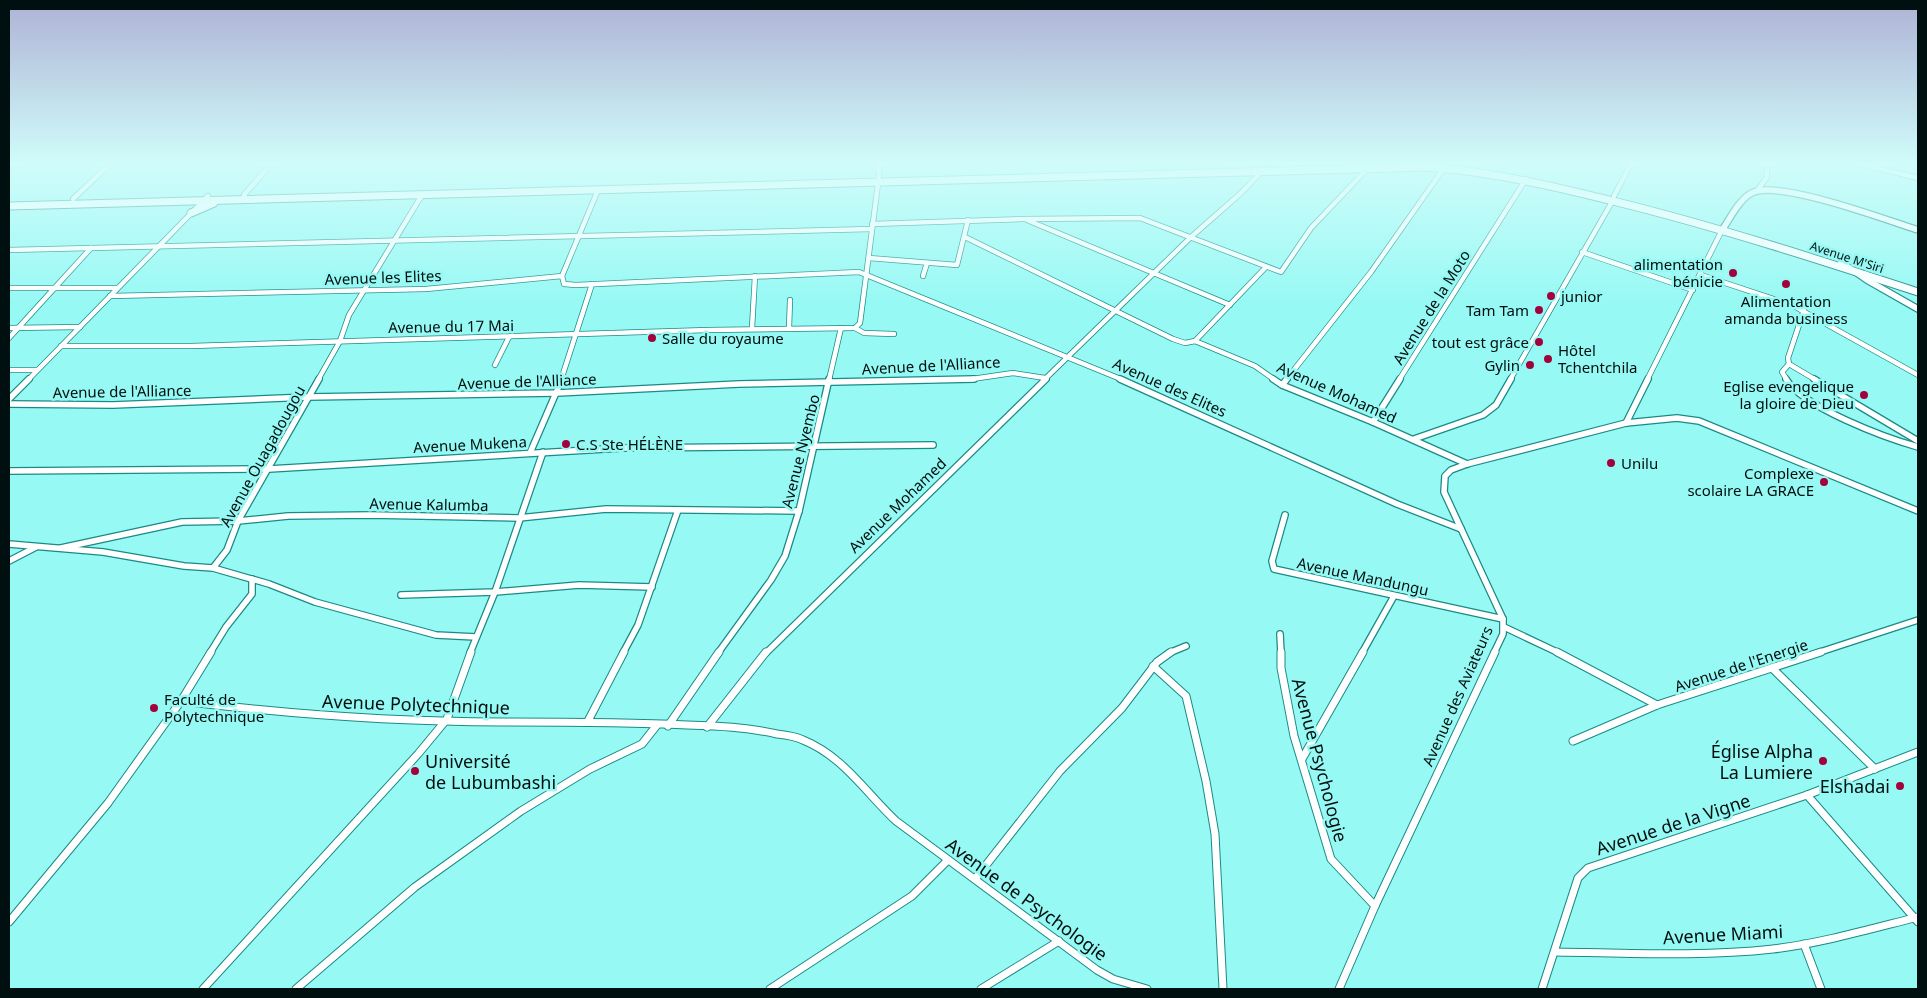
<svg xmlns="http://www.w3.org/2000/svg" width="1927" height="998" font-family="'Noto Sans',sans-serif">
<rect width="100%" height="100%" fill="#97f9f4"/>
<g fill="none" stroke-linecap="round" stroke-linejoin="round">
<g stroke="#1a8a86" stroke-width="6">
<g id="minor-far2">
<path d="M 1861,164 L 1918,178"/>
<path d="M 9,166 L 21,164"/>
<path d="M 1757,191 L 1767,177 L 1767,164"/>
<path d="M 244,195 L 271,164"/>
<path d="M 1614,196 L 1631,164"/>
<path d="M 73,199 L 110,164"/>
<path d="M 1027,220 L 1230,305"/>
<path d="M 872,224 L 1023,219 L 1140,218 L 1281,272 L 1311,228 L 1368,168"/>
<path d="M 965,237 L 1173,339 L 1185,343 L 1195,341 L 1255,366 L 1275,380"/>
<path d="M 9,250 L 872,229"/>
<path d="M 1582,252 L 1693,290"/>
<path d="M 869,258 L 957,265 L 968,220"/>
<path d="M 1701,275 L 1792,305 L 1918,375"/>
<path d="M 562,276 L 564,284 L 576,285 L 859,272 L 1123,380"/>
<path d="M 923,276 L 927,263"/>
<path d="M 9,288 L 117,288"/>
<path d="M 110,296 L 426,289 L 562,276 L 598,190"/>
<path d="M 1804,310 L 1788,358 L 1789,364 L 1816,380"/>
<path d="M 9,328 L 80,327"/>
<path d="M 752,328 L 755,276"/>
<path d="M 789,328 L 790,300"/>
<path d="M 855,328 L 864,333 L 894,334"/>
<path d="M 9,338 L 91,248"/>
<path d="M 1195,341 L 1266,267"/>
<path d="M 61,346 L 191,346 L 708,330 L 855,328 L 860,323 L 879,176 L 878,164"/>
<path d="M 495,365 L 509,337"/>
<path d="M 9,370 L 37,370"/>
<path d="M 28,380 L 208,196"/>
<path d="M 318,380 L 340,341 L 349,315 L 422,195"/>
<path d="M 561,380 L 592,284"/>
<path d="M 829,380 L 841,328"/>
<path d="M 928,380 L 972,379 L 1013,373 L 1045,378"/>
<path d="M 1044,380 L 1191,237 L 1241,193 L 1262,171"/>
<path d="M 1286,380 L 1371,272 L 1444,168"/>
<path d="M 1399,380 L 1526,179"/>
<path d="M 1510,380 L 1613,200"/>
<path d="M 1647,380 L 1722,230"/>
<path d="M 1787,380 L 1782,372 L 1789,364"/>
</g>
</g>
<g stroke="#1a8a86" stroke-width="8">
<g id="minor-far1">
<path d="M 319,379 L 238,521 L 227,550 L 213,568 L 269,584 L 315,602 L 436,635 L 476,637"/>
<path d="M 1120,379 L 1397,504 L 1461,529"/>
<path d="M 1273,379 L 1282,385 L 1373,422 L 1467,464"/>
<path d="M 1786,379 C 1802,407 1886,438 1918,447"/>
<path d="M 1814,379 L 1918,441"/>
<path d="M 1282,385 L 1287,379"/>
<path d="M 9,399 L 29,379"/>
<path d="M 9,404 L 113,405 L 308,397 L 557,393 L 739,384 L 974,379"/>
<path d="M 1373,422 L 1400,379"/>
<path d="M 1626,423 L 1648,379"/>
<path d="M 1414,439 L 1483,415 L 1496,405 L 1511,379"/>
<path d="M 530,453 L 562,379"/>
<path d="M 9,471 L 269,469 L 622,448 L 933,445"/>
<path d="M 1285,515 L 1272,561 L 1274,569 L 1503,619"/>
<path d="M 9,544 L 103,552 L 184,566 L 213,568"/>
<path d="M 61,548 L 182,522 L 238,521 L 288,516 L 370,515 L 519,518 L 606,509 L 799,511"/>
<path d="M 9,561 L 36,547"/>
<path d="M 401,595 L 495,592 L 579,585 L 652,587"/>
<path d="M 1504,627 L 1559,653"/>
<path d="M 1280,634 L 1281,653"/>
<path d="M 210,653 L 226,627 L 252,594 L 252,579"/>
<path d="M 470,653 L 495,592 L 543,452"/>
<path d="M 623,653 L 638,625 L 678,510"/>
<path d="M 718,653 L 771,580 L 785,556 L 799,511 L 829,379"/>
<path d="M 766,653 L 1046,379"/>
<path d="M 1169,653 L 1186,646"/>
<path d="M 1362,653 L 1394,596"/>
<path d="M 1494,653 L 1503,634 L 1503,619 L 1444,492 L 1445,476 L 1451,470 L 1467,464 L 1626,423 L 1677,418 L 1699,421 L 1918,511"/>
<path d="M 1817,653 L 1918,620"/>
</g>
</g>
<g stroke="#1a8a86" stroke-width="9">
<g id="minor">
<path d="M 1281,652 L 1281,668 L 1294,736 L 1331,859 L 1375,906"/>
<path d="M 1557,652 L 1657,705"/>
<path d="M 1153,666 L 1186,696 L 1206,781 L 1215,834 L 1223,989"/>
<path d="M 1772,668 L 1875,769"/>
<path d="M 181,701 C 287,714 395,722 502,722 C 564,722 625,722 687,725 C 718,726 747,727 777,734 C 786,735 795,736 803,740 C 843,756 866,793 896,821 L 1097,970 L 1113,979 L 1147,989"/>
<path d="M 588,721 L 624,652"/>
<path d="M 668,726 L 719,652"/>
<path d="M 707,727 L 766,652"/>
<path d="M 1573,741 L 1657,705 L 1821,652"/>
<path d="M 1302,759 L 1363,652"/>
<path d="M 1807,795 L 1918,922"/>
<path d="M 975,879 L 1060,771 L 1122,708 L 1157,662 L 1171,652"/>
<path d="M 9,922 L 108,803 L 181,701 L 211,652"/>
<path d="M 1804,944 L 1821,989"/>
<path d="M 1556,952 C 1628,953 1701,957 1773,949 C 1822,943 1870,929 1918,917"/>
<path d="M 203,989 L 418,754 L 447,719 L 471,652"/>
<path d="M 296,989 L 415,887 L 521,811 L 590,769 L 642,744 L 657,725"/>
<path d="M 770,989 L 912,896 L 948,860"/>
<path d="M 981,989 L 1059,941"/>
<path d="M 1339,989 L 1375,906 L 1495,652"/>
<path d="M 1542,989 L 1578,878 L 1588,868 L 1807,795 L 1918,752"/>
</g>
</g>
<g stroke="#1a8a86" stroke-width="8">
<g id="tertiary">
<path d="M 1722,230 C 1730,219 1740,197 1754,192 C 1782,181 1887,220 1918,230"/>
<path d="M 1841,262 L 1867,280 L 1918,309"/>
</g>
</g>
<g stroke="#1a8a86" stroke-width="9">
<g id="trunk">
<path d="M 9,206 L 1428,167 C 1494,172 1557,187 1621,203 C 1721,228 1820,260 1918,292"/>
<path d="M 191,213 L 214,203"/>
</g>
</g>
<use href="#minor-far2" stroke="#fff" stroke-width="4.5"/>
<use href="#minor-far1" stroke="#fff" stroke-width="5.5"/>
<use href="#minor" stroke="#fff" stroke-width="7"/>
<use href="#tertiary" stroke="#fff" stroke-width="5.5"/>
<use href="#trunk" stroke="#fff" stroke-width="7"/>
</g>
<linearGradient id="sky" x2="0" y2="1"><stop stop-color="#afb2d5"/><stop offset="0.54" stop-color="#d0fcfa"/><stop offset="1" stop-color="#d0fcfa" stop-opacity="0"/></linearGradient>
<rect width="1927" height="303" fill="url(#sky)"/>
<g fill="#a1023c" stroke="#97f9f4" stroke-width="2">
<circle cx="1733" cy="273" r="5"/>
<circle cx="1786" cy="284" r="5"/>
<circle cx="1551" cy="296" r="5"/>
<circle cx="1539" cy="310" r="5"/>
<circle cx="652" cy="338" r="5"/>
<circle cx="1539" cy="342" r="5"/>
<circle cx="1548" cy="359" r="5"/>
<circle cx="1530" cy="365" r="5"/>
<circle cx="1864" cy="395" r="5"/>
<circle cx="566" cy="444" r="5"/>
<circle cx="1611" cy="463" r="5"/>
<circle cx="1824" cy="482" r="5"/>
<circle cx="154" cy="708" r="5"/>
<circle cx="1823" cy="761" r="5"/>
<circle cx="415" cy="771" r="5"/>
<circle cx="1900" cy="786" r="5"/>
</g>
<g text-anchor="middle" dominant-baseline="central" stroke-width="5" stroke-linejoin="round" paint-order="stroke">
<g font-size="12" fill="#000f0f" stroke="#97f9f4">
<text transform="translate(1847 257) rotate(18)">Avenue M'Siri</text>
</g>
<g font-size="15" fill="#000f0f" stroke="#97f9f4" text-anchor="end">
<text x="1723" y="264">alimentation<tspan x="1723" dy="17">bénicie</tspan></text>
<text x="1561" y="296" text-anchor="start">junior</text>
<text x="1786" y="301" text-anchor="middle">Alimentation<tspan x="1786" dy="17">amanda business</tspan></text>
<text x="1529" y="310">Tam Tam</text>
<text x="662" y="338" text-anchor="start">Salle du royaume</text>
<text x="1529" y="342">tout est grâce</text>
<text x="1558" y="350" text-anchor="start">Hôtel<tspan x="1558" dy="17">Tchentchila</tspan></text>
<text x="1520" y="365">Gylin</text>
<text x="1854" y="386">Eglise evengelique<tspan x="1854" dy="17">la gloire de Dieu</tspan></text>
<text x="576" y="444" text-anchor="start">C.S Ste HÉLÈNE</text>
<text x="1621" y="463" text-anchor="start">Unilu</text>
<text x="1814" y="473">Complexe<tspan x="1814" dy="17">scolaire LA GRACE</tspan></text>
<text x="164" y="699" text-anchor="start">Faculté de<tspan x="164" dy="17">Polytechnique</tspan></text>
</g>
<g font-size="15" fill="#000f0f" stroke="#97f9f4">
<text transform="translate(383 277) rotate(-2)">Avenue les Elites</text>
<text transform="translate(1431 307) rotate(-58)">Avenue de la Moto</text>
<text transform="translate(451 326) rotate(-1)">Avenue du 17 Mai</text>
<text transform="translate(931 365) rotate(-3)">Avenue de l'Alliance</text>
<text transform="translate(527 381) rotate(-2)">Avenue de l'Alliance</text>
<text transform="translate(1170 387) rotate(24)">Avenue des Elites</text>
<text transform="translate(122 391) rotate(-1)">Avenue de l'Alliance</text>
<text transform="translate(1337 392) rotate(24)">Avenue Mohamed</text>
<text transform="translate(470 444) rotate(-3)">Avenue Mukena</text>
<text transform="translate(800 451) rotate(-76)">Avenue Nyembo</text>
<text transform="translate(262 456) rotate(-61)">Avenue Ouagadougou</text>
<text transform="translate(429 504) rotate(1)">Avenue Kalumba</text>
<text transform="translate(897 505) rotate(-44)">Avenue Mohamed</text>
<text transform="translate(1363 576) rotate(12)">Avenue Mandungu</text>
<text transform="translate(1741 665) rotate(-18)">Avenue de l'Energie</text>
<text transform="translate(1457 696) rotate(-66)">Avenue des Aviateurs</text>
</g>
<g font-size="18" fill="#000f0f" stroke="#97f9f4">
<text transform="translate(416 704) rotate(2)">Avenue Polytechnique</text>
<text transform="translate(1320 760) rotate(75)">Avenue Psychologie</text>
<text transform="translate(1673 824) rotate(-18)">Avenue de la Vigne</text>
<text transform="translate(1027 899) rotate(36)">Avenue de Psychologie</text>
<text transform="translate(1723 934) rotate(-3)">Avenue Miami</text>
</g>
<g font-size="18" fill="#000f0f" stroke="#97f9f4" text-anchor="end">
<text x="1813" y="751">Église Alpha<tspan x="1813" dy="21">La Lumiere</tspan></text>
<text x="425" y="761" text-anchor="start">Université<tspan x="425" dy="21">de Lubumbashi</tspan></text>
<text x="1890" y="786">Elshadai</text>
</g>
</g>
<rect width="1927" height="998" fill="none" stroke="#000f0f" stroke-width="20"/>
</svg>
